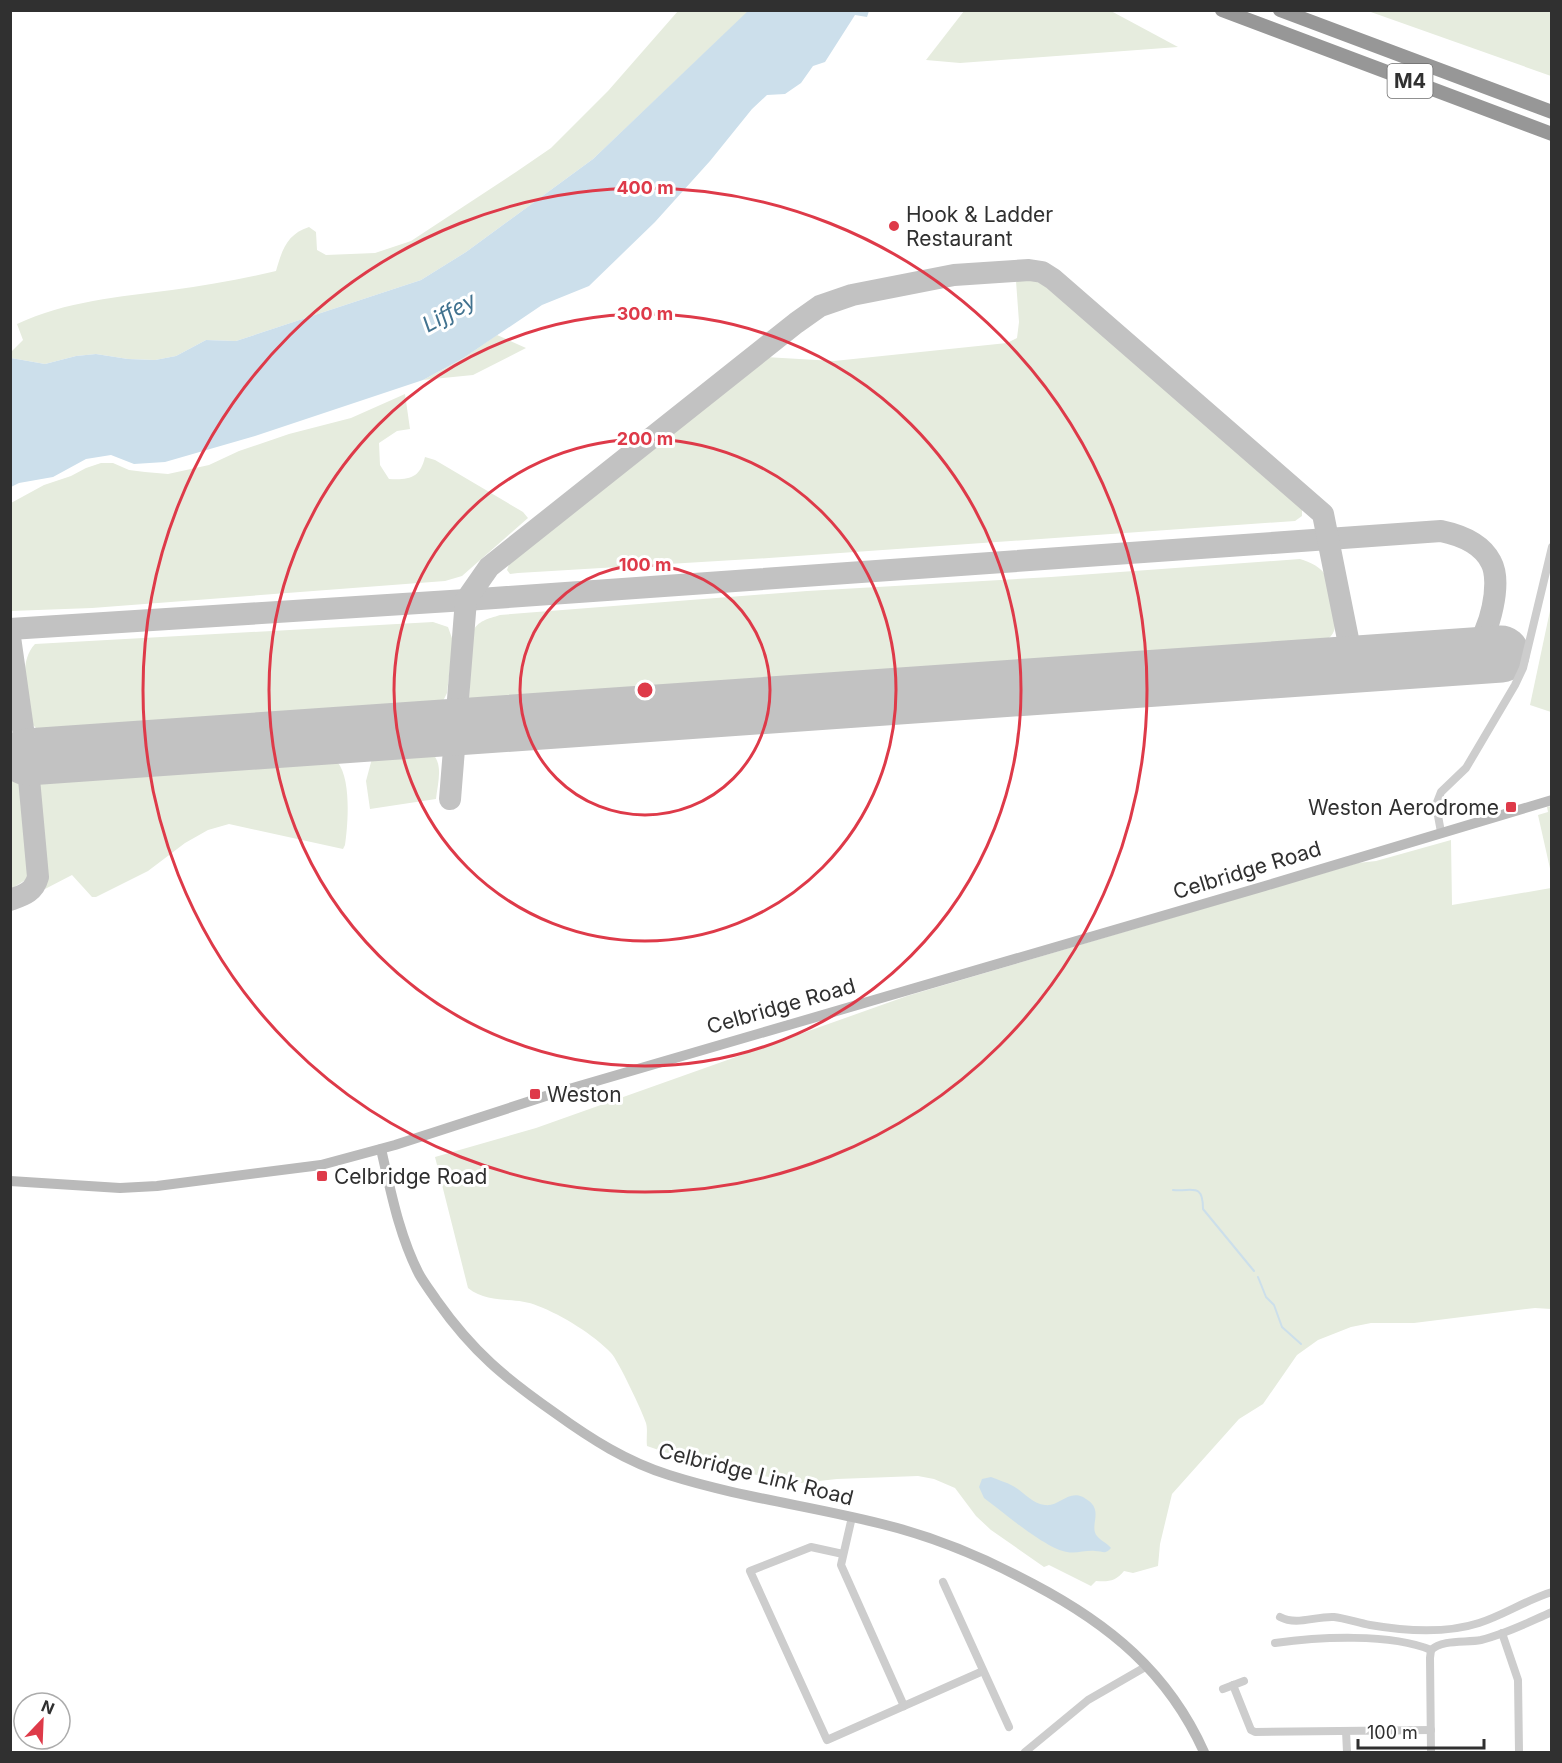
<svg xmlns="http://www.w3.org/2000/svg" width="1562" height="1763" font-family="Inter,sans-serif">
<rect width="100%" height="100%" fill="#fff"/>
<g fill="#e6ecde">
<path d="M 678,11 L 749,11 L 593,159 L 466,252 L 421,280 L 236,341 L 206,340 L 176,356 L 155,360 L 128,359 L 96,354 L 76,356 L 45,364 L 11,358 L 11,352 L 23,340 L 17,324 C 66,301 119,297 172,290 C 207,285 242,279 276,271 C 282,250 287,234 309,227 L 316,232 L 317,250 L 326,255 L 375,253 L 411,241 L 516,172 L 551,148 L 608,91 Z"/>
<path d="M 964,11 L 1111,11 L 1178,47 L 960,63 L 926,60 Z"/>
<path d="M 1368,11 L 1551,11 L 1551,76 Z"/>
<path d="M 1034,280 L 1042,283 L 1063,298 L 1161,386 L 1295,499 L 1302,508 L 1302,516 L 1295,521 L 769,558 L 518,573 L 510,574 L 507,570 L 511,558 L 765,357 L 834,361 L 1007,343 L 1017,338 L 1019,322 L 1016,281 Z"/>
<path d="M 497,335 L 526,348 L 473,375 L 423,380 L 462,359 Z"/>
<path d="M 405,394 L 410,429 L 397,431 L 379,443 L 380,465 L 389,479 C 410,480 420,478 425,457 L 435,460 L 523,512 L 528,518 L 462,576 L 445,581 L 92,608 L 11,611 L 11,503 L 44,485 L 71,476 L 86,468 L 101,463 L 113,463 L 129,470 L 145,472 L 168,474 L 209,465 L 239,451 L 289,434 L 351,418 Z"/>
<path d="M 1300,559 C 1310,562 1322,567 1327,578 C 1330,586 1337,623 1334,631 C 1331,639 1322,642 1315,646 L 870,679 L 496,702 L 469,701 L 472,633 C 478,620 488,619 500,615 L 807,591 L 1051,577 Z"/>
<path d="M 1551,606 L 1552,712 L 1551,712 L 1530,705 Z"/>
<path d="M 433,622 L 448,627 L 453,641 L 447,693 L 442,703 L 434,707 L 331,715 L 50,731 L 37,729 L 33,725 C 29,700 16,664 35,644 Z"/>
<path d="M 424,748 C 446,758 438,780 436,799 L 370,809 L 366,781 L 374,751 Z"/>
<path d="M 331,757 C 353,767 348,825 345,845 L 343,849 L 229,824 L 208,830 L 185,843 L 148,871 L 96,897 L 92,897 L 72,875 L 45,889 L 41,880 L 41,844 L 35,787 L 35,782 L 42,775 Z"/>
<path d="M 11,778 L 23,778 L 25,781 L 33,866 L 27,879 L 11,889 Z"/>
<path d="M 1551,806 L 1552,806 L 1551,873 L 1538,815 L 1548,812 L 1547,807 Z"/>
<path d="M 1451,840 L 1452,905 L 1551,888 L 1551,1309 L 1535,1308 L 1414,1323 L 1371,1323 L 1351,1327 L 1318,1340 L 1297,1355 L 1263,1404 L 1239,1419 L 1172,1494 L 1160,1544 L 1158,1566 L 1133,1573 L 1124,1571 C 1116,1581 1109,1582 1096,1581 L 1091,1586 L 1049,1565 L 1044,1567 L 991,1530 L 976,1516 L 955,1488 L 934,1479 L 918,1476 L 837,1479 L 801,1483 L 698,1464 L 698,1455 L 688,1453 L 682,1458 L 647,1446 C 646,1439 648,1430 646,1423 C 643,1413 618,1360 611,1353 C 594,1335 562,1315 538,1306 C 515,1296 489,1305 468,1288 L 435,1157 L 536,1128 L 907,996 L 1358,863 L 1376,861 Z"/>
</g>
<g fill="#ccdfeb">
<path d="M 749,10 L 869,11 L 867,17 L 855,15 L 825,62 L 813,66 L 801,83 L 785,94 L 767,95 L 752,109 L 710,161 L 655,222 L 589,286 L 542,305 L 462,359 L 423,380 L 255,436 L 165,462 L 134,464 L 111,455 L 86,459 L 53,477 L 19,483 L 11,487 L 11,358 L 45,364 L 76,356 L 96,354 L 128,359 L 155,360 L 176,356 L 206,340 L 236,341 L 421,280 L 466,252 L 593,159 Z"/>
<path d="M 991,1477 C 998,1480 1006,1482 1013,1486 C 1024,1492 1032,1504 1045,1505 C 1061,1507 1070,1485 1089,1501 C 1103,1512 1089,1526 1097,1536 C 1101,1541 1107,1543 1111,1548 C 1105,1555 1103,1551 1095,1551 C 1086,1550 1076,1554 1067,1552 C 1046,1549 1003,1512 984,1498 L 979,1487 L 982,1479 Z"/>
</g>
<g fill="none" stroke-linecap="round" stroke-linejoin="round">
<g stroke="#ccdfeb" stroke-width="2">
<path d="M 1173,1190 C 1192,1192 1203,1182 1203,1209 L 1254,1271"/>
<path d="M 1258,1277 L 1266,1297 L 1274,1305 L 1282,1327 L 1301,1344"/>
</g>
<g stroke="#c2c2c2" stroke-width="22">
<path d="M 10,629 L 466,600 L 1441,531 C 1460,535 1482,544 1491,562 C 1502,582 1490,633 1474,649 C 1468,655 1460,656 1453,657"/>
<path d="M 10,637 L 27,757 L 38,877 C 34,892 24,895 10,900"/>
<path d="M 450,799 L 466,600 L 489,567 L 796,323 L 820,306 L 852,295 L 954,275 L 1029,270 L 1042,272 L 1053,279 L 1323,514 L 1353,664"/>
</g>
<path stroke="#c2c2c2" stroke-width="57" d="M 27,757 L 1501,654"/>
<g stroke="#cdcdcd" stroke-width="8">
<path d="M 1441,832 L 1436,805 L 1441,792 L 1466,768 L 1515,685 L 1523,668 L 1552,547"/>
<path d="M 852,1517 L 841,1565 L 904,1706"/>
<path d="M 843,1554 L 811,1547 L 750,1571 L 827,1740 L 983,1671"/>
<path d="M 943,1582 L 1009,1727"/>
<path d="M 1280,1617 C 1297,1626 1315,1616 1334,1617 C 1345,1618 1358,1623 1370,1625 C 1405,1631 1445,1634 1479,1623 C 1504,1615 1526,1600 1552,1592"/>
<path d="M 1502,1633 L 1518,1680 L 1519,1752"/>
<path d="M 1275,1643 C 1318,1637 1391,1633 1431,1650"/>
<path d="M 1431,1650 C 1443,1639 1466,1643 1481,1640 C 1506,1634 1529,1622 1552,1612"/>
<path d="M 1431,1650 L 1430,1658 L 1431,1752"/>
<path d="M 1233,1685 L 1251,1730 L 1255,1732 L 1431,1730"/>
<path d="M 1223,1689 L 1244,1681"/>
<path d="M 1346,1731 L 1347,1752"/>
<path d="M 1025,1752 L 1088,1700 L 1147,1666"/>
</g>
<g stroke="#bababa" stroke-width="10">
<path d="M 381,1149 C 391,1192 399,1235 419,1274 C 424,1283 431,1292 437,1301 C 473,1352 505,1378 555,1413 C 591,1439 627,1462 669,1475 C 738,1497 811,1506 882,1524 C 935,1537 985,1558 1033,1584 C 1109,1624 1168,1672 1204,1752"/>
<path d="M 10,1181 L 120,1188 L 157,1186 L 321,1165 L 395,1145 L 552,1094 L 1265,886 L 1552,800"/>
</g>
<g stroke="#979797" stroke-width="14">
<path d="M 1222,10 L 1552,134"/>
<path d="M 1280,10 L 1552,112"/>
</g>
</g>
<g fill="none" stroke="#de3a49" stroke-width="3">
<circle cx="645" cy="690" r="125"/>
<circle cx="645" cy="690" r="251"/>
<circle cx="645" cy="690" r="376"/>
<circle cx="645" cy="690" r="502"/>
</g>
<g fill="#de3a49" stroke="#fff" stroke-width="2">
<circle cx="894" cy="226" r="6"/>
<rect x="1505" y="801" width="12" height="12" rx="3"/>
<rect x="529" y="1088" width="12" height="12" rx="3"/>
<rect x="316" y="1170" width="12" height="12" rx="3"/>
</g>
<g text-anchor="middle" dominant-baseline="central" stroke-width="6" stroke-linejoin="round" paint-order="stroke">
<rect fill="#fff" stroke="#6e6e6e" stroke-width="1.5" x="1387.5" y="64" width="45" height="34" rx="4.5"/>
<g font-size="20" font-weight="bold" fill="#303030">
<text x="1410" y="81">M4</text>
</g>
<g font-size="21" fill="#303030" stroke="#fff" text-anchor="start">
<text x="906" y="214">Hook &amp; Ladder<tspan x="906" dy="24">Restaurant</tspan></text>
<text x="1499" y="807" text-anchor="end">Weston Aerodrome</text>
<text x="547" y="1094">Weston</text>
<text x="334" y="1176">Celbridge Road</text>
</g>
<g font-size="21" fill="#303030" stroke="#fff">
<text transform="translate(1247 870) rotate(-17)">Celbridge Road</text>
<text transform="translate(781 1006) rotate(-16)">Celbridge Road</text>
<text transform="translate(756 1474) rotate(14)">Celbridge Link Road</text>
</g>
<g font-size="22" font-style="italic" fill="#41728f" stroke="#fff">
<text transform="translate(449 312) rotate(-29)">Liffey</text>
</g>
</g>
<circle cx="645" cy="690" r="9" fill="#de3a49" stroke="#fff" stroke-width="3"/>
<g font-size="18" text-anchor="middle" font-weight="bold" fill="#de3a49" stroke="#fff" stroke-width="6" stroke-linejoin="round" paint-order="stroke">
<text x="645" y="194">400 m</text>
<text x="645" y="320">300 m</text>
<text x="645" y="445">200 m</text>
<text x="645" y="571">100 m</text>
</g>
<rect width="1562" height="1763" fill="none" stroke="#303030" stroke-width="24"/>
<g transform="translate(42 1721) rotate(23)"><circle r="28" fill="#ffffff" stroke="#acacac" stroke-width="1.5"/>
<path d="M0-4.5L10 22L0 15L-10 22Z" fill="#de3a49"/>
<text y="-9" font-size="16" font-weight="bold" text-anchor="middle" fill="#303030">N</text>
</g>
<path d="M1358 1739v9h126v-9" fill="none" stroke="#303030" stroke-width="3"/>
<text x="1367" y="1739" font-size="18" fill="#303030" stroke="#ffffff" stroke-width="4.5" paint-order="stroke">100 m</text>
</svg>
